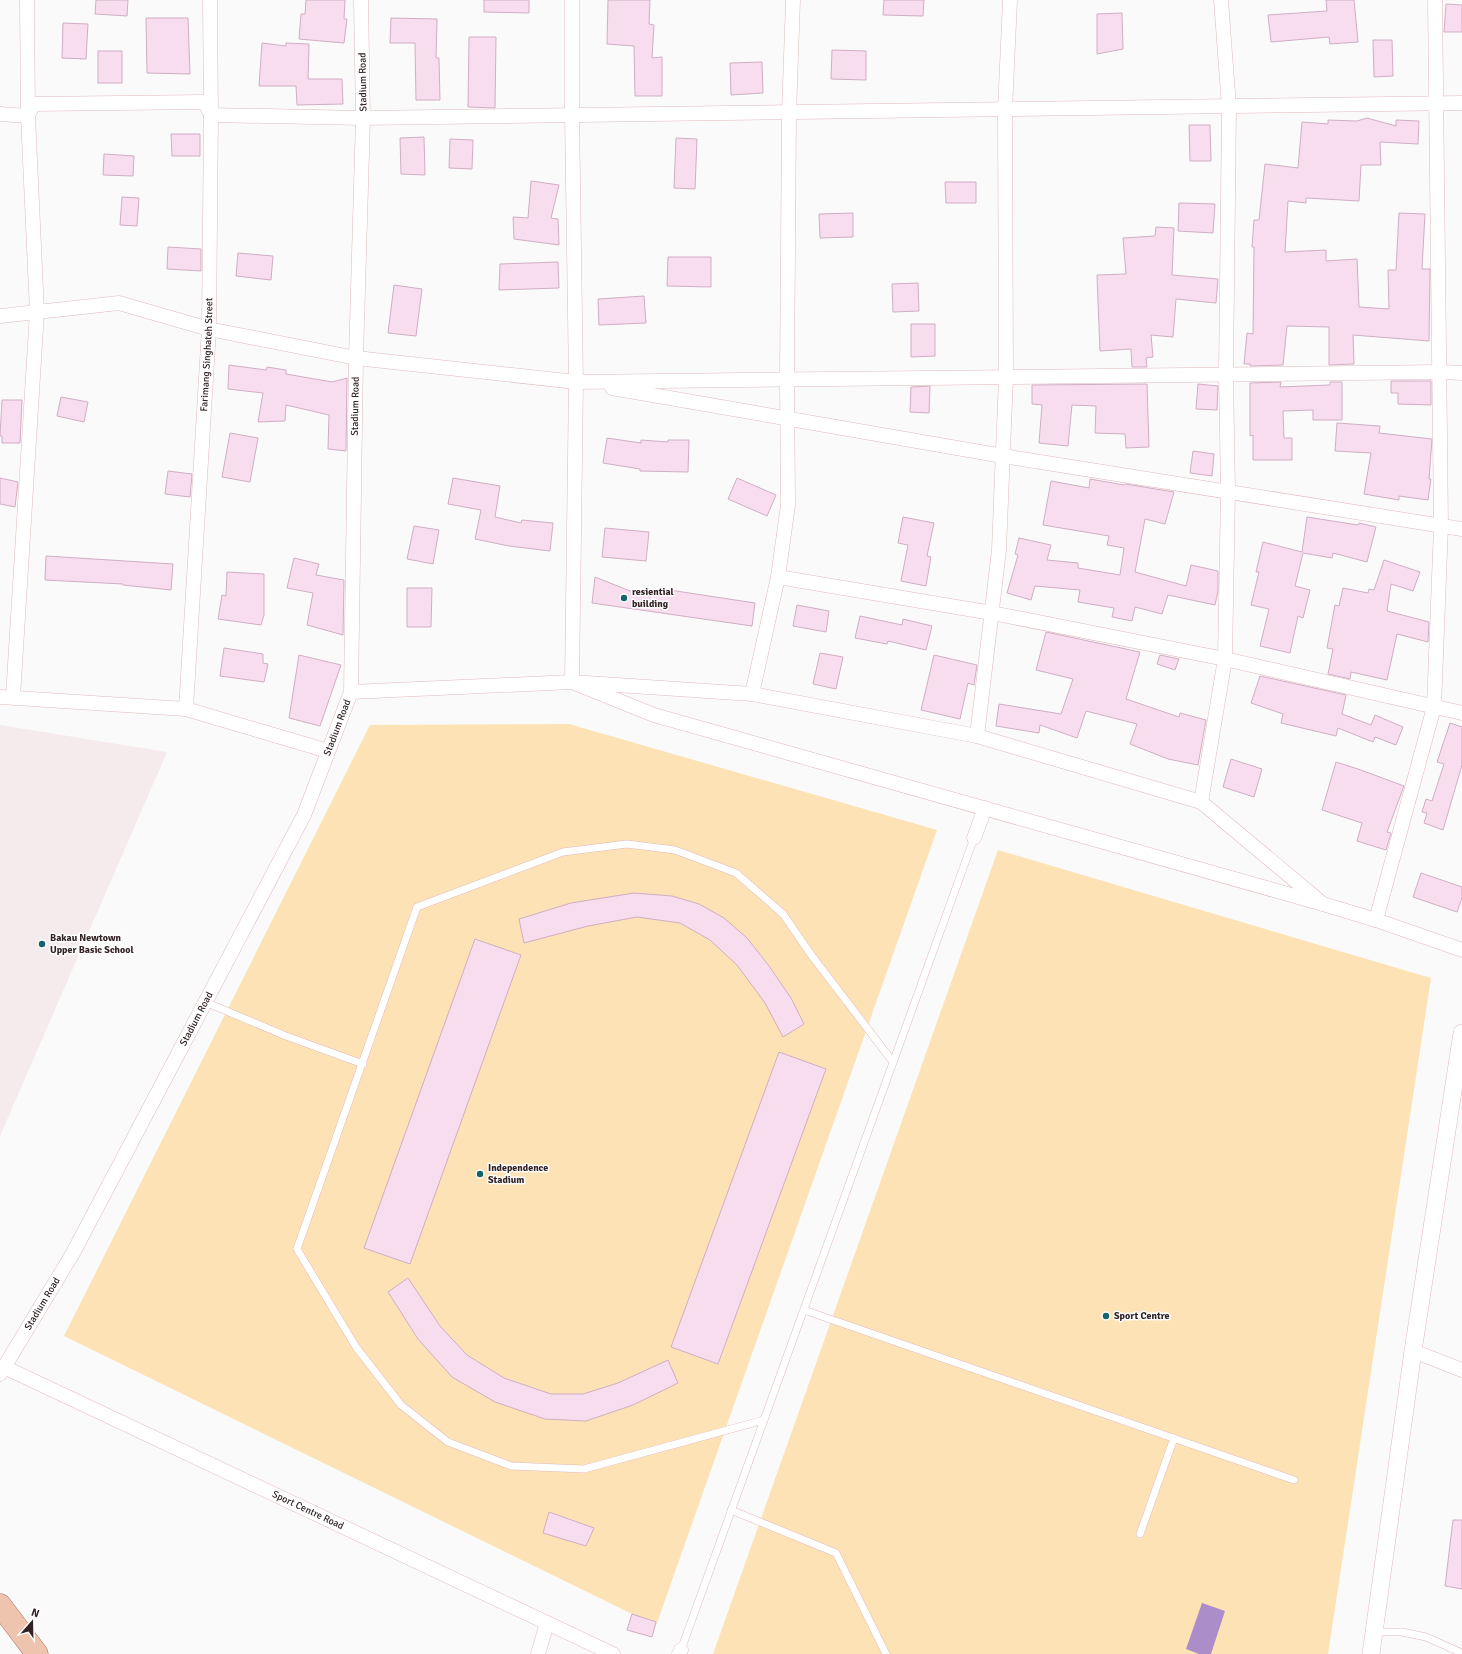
<svg xmlns="http://www.w3.org/2000/svg" width="1462" height="1654" font-family="Signika,sans-serif">
<rect width="100%" height="100%" fill="#fafafa"/>
<path fill="#f6ebec" d="M 0,725 L 167,752 L 0,1136 Z"/>
<g fill="#fde2b5">
<path d="M 569,724 L 937,830 L 652,1637 L 627,1630 L 632,1614 L 64,1336 L 370,725 Z"/>
<path d="M 998,850 L 1431,978 L 1328,1654 L 713,1654 Z"/>
</g>
<path fill="#aa8dc9" d="M 1202,1603 L 1225,1611 L 1211,1654 L 1199,1654 L 1186,1649 Z"/>
<g fill="#f8ddee" stroke="#d0aec4">
<path d="M 96,0 L 128,0 L 127,16 L 95,14 Z"/>
<path d="M 306,0 L 345,0 L 344,19 L 347,19 L 344,43 L 299,39 L 301,14 L 305,14 Z"/>
<path d="M 484,0 L 529,0 L 529,13 L 484,12 Z"/>
<path d="M 608,0 L 650,0 L 649,24 L 654,25 L 652,58 L 662,57 L 662,96 L 635,96 L 634,46 L 607,44 Z"/>
<path d="M 884,0 L 924,0 L 923,16 L 883,15 Z"/>
<path d="M 1326,0 L 1354,0 L 1358,42 L 1330,44 L 1329,37 L 1271,42 L 1268,15 L 1327,11 Z"/>
<path d="M 1446,4 L 1462,5 L 1462,32 L 1444,32 Z"/>
<path d="M 1122,13 L 1123,49 L 1097,54 L 1097,14 Z"/>
<path d="M 146,18 L 188,18 L 190,74 L 147,73 Z"/>
<path d="M 391,18 L 437,19 L 436,58 L 439,58 L 440,100 L 416,100 L 415,43 L 390,43 Z"/>
<path d="M 63,23 L 88,24 L 86,59 L 62,58 Z"/>
<path d="M 469,37 L 496,37 L 495,108 L 468,107 Z"/>
<path d="M 1373,40 L 1392,40 L 1393,76 L 1374,77 Z"/>
<path d="M 262,43 L 286,46 L 286,43 L 309,44 L 308,79 L 342,79 L 343,104 L 297,105 L 296,86 L 259,86 Z"/>
<path d="M 832,50 L 866,51 L 866,80 L 831,79 Z"/>
<rect x="98" y="51" width="24" height="32"/>
<path d="M 762,62 L 763,93 L 731,95 L 730,63 Z"/>
<path d="M 1367,118 L 1396,126 L 1396,120 L 1419,121 L 1418,144 L 1380,142 L 1381,165 L 1361,165 L 1359,201 L 1306,198 L 1306,203 L 1288,201 L 1285,252 L 1326,250 L 1326,261 L 1357,259 L 1359,307 L 1389,309 L 1388,270 L 1396,270 L 1399,213 L 1425,214 L 1422,269 L 1430,269 L 1429,341 L 1353,335 L 1354,364 L 1329,365 L 1329,327 L 1287,326 L 1283,365 L 1250,366 L 1250,364 L 1244,364 L 1247,333 L 1253,334 L 1254,247 L 1252,247 L 1254,220 L 1259,220 L 1265,164 L 1298,168 L 1302,122 L 1328,124 L 1328,120 L 1357,121 Z"/>
<path d="M 1189,125 L 1210,125 L 1211,161 L 1190,161 Z"/>
<path d="M 171,134 L 200,134 L 200,156 L 172,156 Z"/>
<path d="M 424,137 L 425,175 L 401,174 L 400,138 Z"/>
<path d="M 676,138 L 697,139 L 695,189 L 674,188 Z"/>
<path d="M 450,139 L 473,140 L 472,169 L 449,168 Z"/>
<path d="M 104,154 L 134,156 L 133,176 L 103,175 Z"/>
<path d="M 531,181 L 559,185 L 551,218 L 558,219 L 559,245 L 514,239 L 513,217 L 528,218 Z"/>
<path d="M 945,182 L 976,182 L 976,203 L 946,203 Z"/>
<path d="M 122,197 L 139,198 L 137,226 L 120,225 Z"/>
<path d="M 1179,203 L 1215,204 L 1213,233 L 1178,231 Z"/>
<path d="M 853,213 L 853,237 L 820,238 L 819,214 Z"/>
<path d="M 1156,227 L 1174,228 L 1172,275 L 1218,279 L 1216,303 L 1176,299 L 1173,337 L 1151,335 L 1153,357 L 1146,358 L 1147,367 L 1132,367 L 1131,349 L 1100,351 L 1097,275 L 1126,274 L 1123,238 L 1155,236 Z"/>
<path d="M 168,247 L 201,249 L 201,271 L 167,269 Z"/>
<path d="M 238,253 L 273,256 L 271,280 L 236,276 Z"/>
<path d="M 668,257 L 711,257 L 711,287 L 667,286 Z"/>
<path d="M 558,262 L 559,288 L 499,290 L 500,264 Z"/>
<path d="M 918,283 L 919,311 L 893,312 L 892,284 Z"/>
<path d="M 394,285 L 422,289 L 416,336 L 388,333 Z"/>
<path d="M 644,296 L 646,323 L 599,325 L 598,299 Z"/>
<path d="M 911,324 L 935,324 L 935,356 L 911,357 Z"/>
<path d="M 229,365 L 266,370 L 267,367 L 286,370 L 286,374 L 332,382 L 347,378 L 346,451 L 328,449 L 329,415 L 286,405 L 285,421 L 258,422 L 263,393 L 228,389 Z"/>
<path d="M 1391,381 L 1431,381 L 1431,405 L 1398,404 L 1398,393 L 1391,393 Z"/>
<path d="M 1281,382 L 1280,387 L 1330,385 L 1330,382 L 1342,382 L 1342,420 L 1313,420 L 1313,410 L 1283,411 L 1284,438 L 1292,438 L 1292,460 L 1253,460 L 1253,435 L 1250,436 L 1250,383 Z"/>
<path d="M 1147,384 L 1149,447 L 1126,448 L 1125,434 L 1095,433 L 1096,406 L 1072,405 L 1068,446 L 1039,443 L 1042,405 L 1032,404 L 1032,385 Z"/>
<path d="M 1198,384 L 1218,386 L 1217,410 L 1196,409 Z"/>
<path d="M 930,386 L 929,413 L 910,412 L 911,387 Z"/>
<path d="M 61,397 L 88,402 L 84,422 L 57,416 Z"/>
<path d="M 2,400 L 22,400 L 20,443 L 2,443 L 2,436 L 0,436 Z"/>
<path d="M 1337,423 L 1380,426 L 1379,433 L 1432,439 L 1429,479 L 1431,479 L 1428,500 L 1399,496 L 1399,500 L 1364,494 L 1371,453 L 1335,451 Z"/>
<path d="M 230,433 L 258,438 L 250,482 L 222,477 Z"/>
<path d="M 607,438 L 641,443 L 641,440 L 668,442 L 668,440 L 689,440 L 688,472 L 640,471 L 640,469 L 603,463 Z"/>
<path d="M 1193,451 L 1214,454 L 1212,476 L 1190,473 Z"/>
<path d="M 168,471 L 192,474 L 190,497 L 165,494 Z"/>
<path d="M 0,478 L 18,482 L 15,507 L 0,504 Z"/>
<path d="M 453,478 L 500,486 L 495,517 L 521,523 L 522,520 L 553,523 L 550,551 L 509,546 L 475,539 L 481,510 L 448,504 Z"/>
<path d="M 737,478 L 776,495 L 767,516 L 728,499 Z"/>
<path d="M 1090,479 L 1124,485 L 1125,484 L 1174,492 L 1165,524 L 1145,519 L 1135,572 L 1186,586 L 1191,565 L 1218,571 L 1218,591 L 1215,605 L 1168,595 L 1162,614 L 1135,607 L 1132,621 L 1112,617 L 1114,608 L 1078,602 L 1080,590 L 1035,586 L 1031,600 L 1007,593 L 1018,555 L 1015,554 L 1019,538 L 1051,545 L 1047,560 L 1078,563 L 1078,568 L 1120,575 L 1124,548 L 1107,545 L 1109,536 L 1043,525 L 1051,481 L 1089,488 Z"/>
<path d="M 903,517 L 934,523 L 927,556 L 931,557 L 926,586 L 901,581 L 908,545 L 898,543 Z"/>
<path d="M 1307,517 L 1358,525 L 1359,523 L 1376,527 L 1367,562 L 1333,553 L 1332,558 L 1303,553 L 1295,586 L 1310,590 L 1303,618 L 1298,616 L 1290,653 L 1260,646 L 1269,609 L 1251,605 L 1259,572 L 1256,572 L 1263,542 L 1302,552 Z"/>
<path d="M 414,526 L 439,530 L 433,564 L 407,559 Z"/>
<path d="M 605,528 L 649,532 L 646,561 L 602,557 Z"/>
<path d="M 46,556 L 173,564 L 171,590 L 123,585 L 123,584 L 45,580 Z"/>
<path d="M 294,558 L 319,564 L 316,575 L 344,580 L 343,635 L 307,625 L 313,593 L 287,588 Z"/>
<path d="M 1384,560 L 1420,572 L 1413,591 L 1391,584 L 1387,611 L 1429,622 L 1428,642 L 1397,634 L 1387,680 L 1351,672 L 1350,679 L 1328,674 L 1333,649 L 1327,648 L 1335,605 L 1339,606 L 1343,588 L 1368,593 L 1369,589 L 1374,590 Z"/>
<path d="M 227,572 L 264,574 L 264,615 L 261,625 L 218,619 L 222,595 L 226,596 Z"/>
<path d="M 595,577 L 635,593 L 663,589 L 755,603 L 752,626 L 592,603 Z"/>
<path d="M 407,588 L 432,588 L 431,627 L 407,627 Z"/>
<path d="M 797,605 L 829,611 L 826,632 L 793,626 Z"/>
<path d="M 860,616 L 902,625 L 903,619 L 932,626 L 926,650 L 888,641 L 887,644 L 855,638 Z"/>
<path d="M 1046,632 L 1140,652 L 1126,699 L 1179,717 L 1180,713 L 1206,720 L 1198,765 L 1168,759 L 1130,744 L 1137,724 L 1086,711 L 1077,738 L 1040,725 L 1039,733 L 996,726 L 999,704 L 1061,714 L 1073,679 L 1036,670 Z"/>
<path d="M 224,648 L 263,654 L 263,663 L 268,664 L 264,682 L 220,676 Z"/>
<path d="M 820,653 L 843,657 L 836,689 L 813,684 Z"/>
<path d="M 299,655 L 341,665 L 320,726 L 289,718 Z"/>
<path d="M 934,655 L 977,665 L 974,685 L 968,683 L 960,719 L 921,710 Z"/>
<path d="M 1160,655 L 1179,659 L 1175,670 L 1157,664 Z"/>
<path d="M 1260,676 L 1346,695 L 1342,714 L 1371,725 L 1375,715 L 1403,727 L 1396,745 L 1375,737 L 1373,742 L 1338,728 L 1336,736 L 1281,723 L 1283,714 L 1251,703 Z"/>
<path d="M 1450,723 L 1462,727 L 1462,765 L 1443,830 L 1424,823 L 1427,813 L 1422,812 L 1426,799 L 1432,801 L 1444,764 L 1437,762 Z"/>
<path d="M 1231,759 L 1262,769 L 1254,797 L 1223,787 Z"/>
<path d="M 1336,762 L 1358,769 L 1404,786 L 1387,832 L 1391,833 L 1386,850 L 1357,841 L 1362,823 L 1322,810 Z"/>
<path d="M 1421,873 L 1462,887 L 1462,898 L 1457,912 L 1413,897 Z"/>
<path d="M 634,893 L 672,896 L 699,904 L 724,918 L 747,938 L 769,966 L 791,998 L 804,1024 L 783,1037 L 765,1003 L 737,965 L 710,940 L 680,923 L 637,917 L 588,926 L 524,943 L 519,919 L 571,903 Z"/>
<path d="M 475,939 L 521,955 L 410,1264 L 364,1248 Z"/>
<path d="M 779,1052 L 826,1069 L 718,1364 L 671,1347 Z"/>
<path d="M 408,1278 L 440,1326 L 467,1355 L 504,1378 L 551,1394 L 583,1394 L 618,1383 L 668,1360 L 678,1383 L 633,1405 L 586,1421 L 545,1419 L 495,1402 L 452,1377 L 418,1339 L 388,1292 Z"/>
<path d="M 549,1512 L 594,1528 L 586,1546 L 543,1533 Z"/>
<path d="M 1453,1520 L 1462,1520 L 1462,1589 L 1445,1586 Z"/>
<path d="M 632,1614 L 656,1622 L 652,1637 L 627,1630 Z"/>
</g>
<g fill="none" stroke-linecap="round" stroke-linejoin="round">
<g stroke="#e3b9bc" stroke-width="8">
<g id="service">
<path d="M 205,1002 L 286,1036 L 363,1064"/>
<path d="M 804,1310 L 1294,1480"/>
<path d="M 764,1420 L 584,1469 L 511,1466 L 448,1442 L 401,1405 L 356,1347 L 297,1249 L 417,907 L 563,852 L 627,844 L 675,850 L 736,873 L 783,914 L 812,956 L 893,1062"/>
<path d="M 731,1510 L 836,1553 L 886,1654"/>
<path d="M 1140,1534 L 1174,1438"/>
<path d="M 1375,1632 L 1402,1632 L 1426,1637 L 1462,1653"/>
<path d="M 681,1650 L 974,838"/>
</g>
</g>
<g stroke="#e3b9bc" stroke-width="15">
<g id="minor">
<path d="M 572,0 L 572,115 L 576,382 L 572,682 L 752,694 L 977,736 L 1201,802 L 1323,904"/>
<path d="M 0,114 L 28,116 L 33,104 L 205,102 L 211,115 L 363,118 L 1462,103"/>
<path d="M 0,316 L 119,303 L 209,329 L 356,358 L 576,382 L 1440,372 L 1462,373"/>
<path d="M 612,388 L 1003,456 L 1462,529"/>
<path d="M 778,577 L 992,613 L 1225,659 L 1462,713"/>
<path d="M 351,692 L 572,682 L 654,715 L 1323,904 L 1376,920 L 1462,950"/>
<path d="M 752,694 L 778,577 L 788,505 L 787,380 L 789,113 L 793,0"/>
<path d="M 0,697 L 186,709 L 328,751"/>
<path d="M 13,697 L 37,312 L 28,116 L 27,0"/>
<path id="s1" d="M 186,709 L 209,329 L 211,115 L 210,0"/>
<path d="M 977,736 L 999,550 L 1006,377 L 1005,110 L 1010,0"/>
<path d="M 1201,802 L 1225,659 L 1228,491 L 1226,374 L 1229,107 L 1221,0"/>
<path d="M 974,838 L 985,808"/>
<path d="M 1376,920 L 1434,707 L 1441,526 L 1435,0"/>
<path d="M 1413,1351 L 1462,1370"/>
<path id="s2" d="M 4,1367 L 613,1654"/>
<path id="s3" d="M 0,1374 L 73,1253 L 304,815 L 351,692 L 356,358 L 363,118 L 361,0"/>
<path d="M 538,1654 L 547,1623"/>
<path d="M 679,1654 L 681,1650"/>
</g>
</g>
<g stroke="#e3b9bc" stroke-width="18">
<path id="tertiary" d="M 1371,1654 L 1413,1351 L 1462,1033"/>
</g>
<g stroke="#a6725c" stroke-width="23">
<path id="primary" d="M 0,1605 L 37,1654"/>
</g>
<use href="#service" stroke="#fff" stroke-width="7"/>
<use href="#minor" stroke="#fff" stroke-width="14"/>
<use href="#tertiary" stroke="#fff" stroke-width="17"/>
<use href="#primary" stroke="#efc4af" stroke-width="22"/>
</g>
<g fill="#15636b" stroke="#fff" stroke-width="1.5">
<circle cx="624" cy="598" r="4"/>
<circle cx="42" cy="944" r="4"/>
<circle cx="480" cy="1174" r="4"/>
<circle cx="1106" cy="1316" r="4"/>
</g>
<g text-anchor="middle" dominant-baseline="central" stroke-width="3" stroke-linejoin="round" paint-order="stroke">
<g font-size="10" fill="#322224" stroke="#fff">
<text transform="translate(363 82) rotate(-91)">Stadium Road</text>
<text stroke="none"><textPath href="#s1" startOffset="355">Farimang Singhateh Street</textPath></text>
<text stroke="none"><textPath href="#s3" startOffset="1054">Stadium Road</textPath></text>
<text stroke="none"><textPath href="#s3" startOffset="730">Stadium Road</textPath></text>
<text stroke="none"><textPath href="#s3" startOffset="406">Stadium Road</textPath></text>
<text stroke="none"><textPath href="#s3" startOffset="82">Stadium Road</textPath></text>
<text stroke="none"><textPath href="#s2" startOffset="336">Sport Centre Road</textPath></text>
</g>
<g font-size="10" font-weight="bold" fill="#322224" stroke="#fff" text-anchor="start">
<text x="632" y="592">resiential<tspan x="632" dy="12">building</tspan></text>
<text x="50" y="938">Bakau Newtown<tspan x="50" dy="12">Upper Basic School</tspan></text>
<text x="488" y="1168">Independence<tspan x="488" dy="12">Stadium</tspan></text>
<text x="1114" y="1316">Sport Centre</text>
</g>
</g>
<g transform="translate(32 1622) rotate(20)" stroke="#ffffff" stroke-width="3" paint-order="stroke">
<path d="M0-3L7 15L0 10L-7 15Z" fill="#322224"/>
<text y="-6" font-size="11" font-weight="bold" text-anchor="middle" fill="#322224">N</text>
</g>
</svg>
